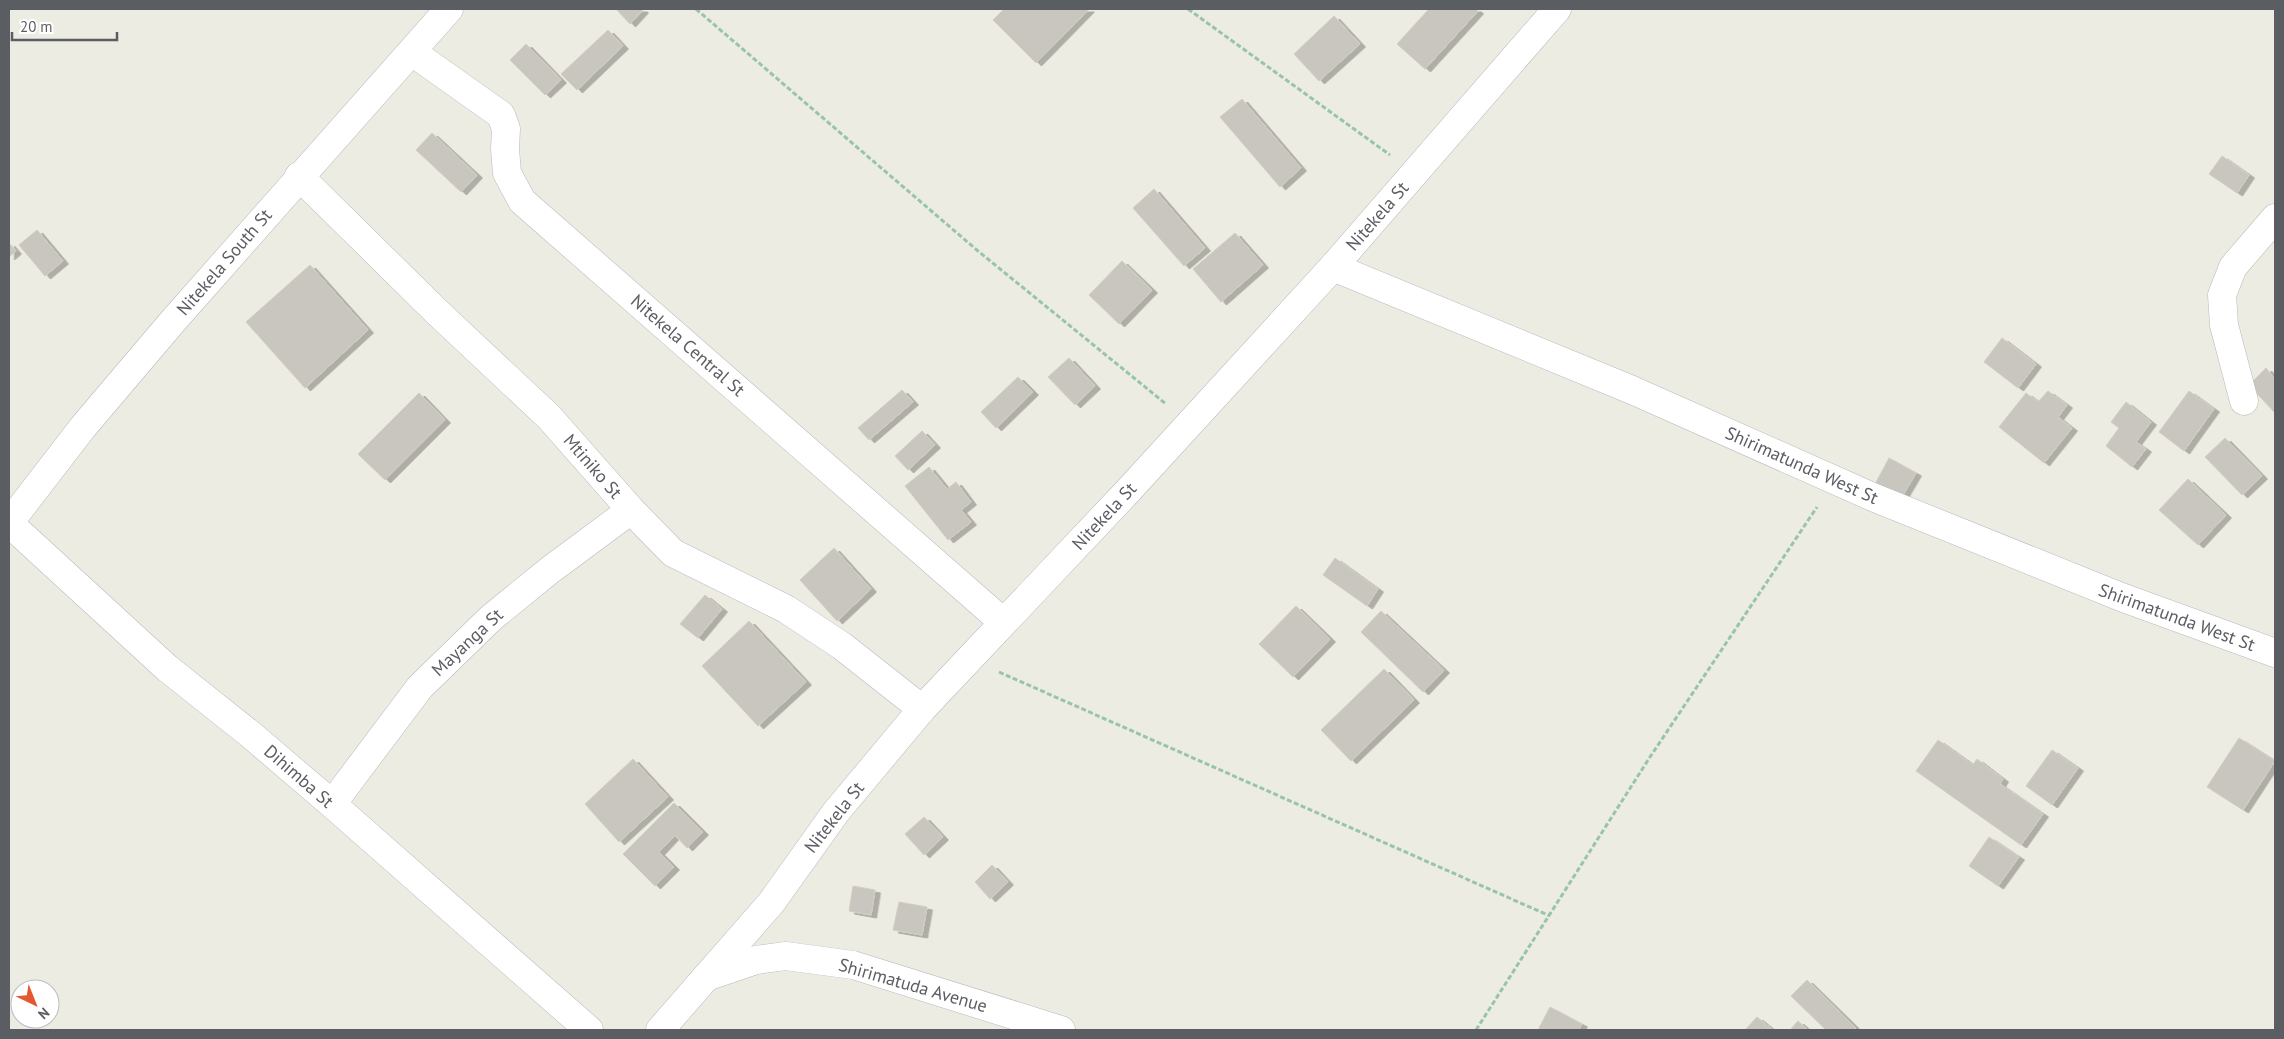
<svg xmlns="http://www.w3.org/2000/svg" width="2284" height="1039" font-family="'PT Sans',sans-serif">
<defs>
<filter id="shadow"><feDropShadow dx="5.5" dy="3" stdDeviation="0" flood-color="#0004"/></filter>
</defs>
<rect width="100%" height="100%" fill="#edece2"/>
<g fill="#c8c6bf" stroke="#d1cec0" filter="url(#shadow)">
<path d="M 616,9 L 642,9 L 643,10 L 630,24 Z"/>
<path d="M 1004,9 L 1089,9 L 1036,63 L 993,20 Z"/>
<path d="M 1429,9 L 1476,9 L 1478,11 L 1425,69 L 1397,44 Z"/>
<path d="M 1334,16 L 1360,44 L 1319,81 L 1294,54 Z"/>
<path d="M 608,30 L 623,46 L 577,90 L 561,74 Z"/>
<path d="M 526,44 L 561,80 L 545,95 L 510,60 Z"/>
<path d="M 1242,99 L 1301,168 L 1280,187 L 1220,117 Z"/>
<path d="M 432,133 L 477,175 L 461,192 L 416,150 Z"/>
<path d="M 2222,156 L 2249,175 L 2237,193 L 2209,174 Z"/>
<path d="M 1154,189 L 1205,248 L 1184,266 L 1133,208 Z"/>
<path d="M 37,230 L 63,261 L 45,276 L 19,245 Z"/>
<path d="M 1235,233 L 1263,265 L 1221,302 L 1193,269 Z"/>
<path d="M 9,243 L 16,251 L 9,257 Z"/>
<path d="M 1122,261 L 1152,290 L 1119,324 L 1089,295 Z"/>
<path d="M 310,265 L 368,330 L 305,388 L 246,322 Z"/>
<path d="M 2002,338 L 2036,364 L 2018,388 L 1984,362 Z"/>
<path d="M 1069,358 L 1095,386 L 1075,405 L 1048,377 Z"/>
<path d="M 2266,368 L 2275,379 L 2275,413 L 2249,385 Z"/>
<path d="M 1018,377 L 1033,392 L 996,428 L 981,412 Z"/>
<path d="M 902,390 L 913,402 L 869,440 L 858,428 Z"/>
<path d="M 2048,391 L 2067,405 L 2058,417 L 2072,428 L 2044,463 L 1999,427 L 2026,393 L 2038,402 Z"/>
<path d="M 2189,391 L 2214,409 L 2184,451 L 2159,432 Z"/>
<path d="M 419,393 L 445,420 L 385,480 L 358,454 Z"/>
<path d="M 2126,402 L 2151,422 L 2136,442 L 2146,449 L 2132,467 L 2106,446 L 2119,428 L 2111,422 Z"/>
<path d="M 922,431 L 935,445 L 908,470 L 895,456 Z"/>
<path d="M 2225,438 L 2262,476 L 2242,495 L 2205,457 Z"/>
<path d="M 1889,458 L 1916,473 L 1899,502 L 1873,488 Z"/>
<path d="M 929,467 L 947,489 L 956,482 L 971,502 L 961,510 L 971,522 L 948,540 L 905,486 Z"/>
<path d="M 2188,479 L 2226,515 L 2198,545 L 2159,510 Z"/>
<path d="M 834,548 L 871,589 L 837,621 L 800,580 Z"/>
<path d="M 1335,558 L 1378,589 L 1367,606 L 1323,575 Z"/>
<path d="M 705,595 L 722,609 L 698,638 L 680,624 Z"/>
<path d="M 1296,606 L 1330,639 L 1293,677 L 1259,644 Z"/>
<path d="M 1381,611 L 1444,670 L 1423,692 L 1361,632 Z"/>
<path d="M 749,621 L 806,682 L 758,726 L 702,666 Z"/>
<path d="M 1384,669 L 1414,700 L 1351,761 L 1321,730 Z"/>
<path d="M 2239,738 L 2275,761 L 2243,810 L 2207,787 Z"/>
<path d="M 1938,740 L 1973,765 L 1977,759 L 2003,779 L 2000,784 L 2043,814 L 2021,845 L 1916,771 Z"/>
<path d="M 2052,750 L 2078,768 L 2052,805 L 2026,786 Z"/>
<path d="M 633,759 L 668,797 L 619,842 L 585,804 Z"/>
<path d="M 674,803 L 703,832 L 687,848 L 675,835 L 659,852 L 674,867 L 655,886 L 623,854 Z"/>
<path d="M 924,817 L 943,837 L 924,855 L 905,834 Z"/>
<path d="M 1989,837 L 2019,857 L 1998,886 L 1969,866 Z"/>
<path d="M 992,865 L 1008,882 L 990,899 L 975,882 Z"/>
<path d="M 853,886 L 875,890 L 871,915 L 849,911 Z"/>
<path d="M 899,902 L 927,907 L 922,935 L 893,930 Z"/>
<path d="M 1807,980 L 1856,1028 L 1853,1030 L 1826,1030 L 1791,996 Z"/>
<path d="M 1550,1007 L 1582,1024 L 1578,1030 L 1538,1030 Z"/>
<path d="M 1757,1017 L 1773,1030 L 1745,1030 Z"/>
<path d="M 1798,1021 L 1808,1030 L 1790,1030 Z"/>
</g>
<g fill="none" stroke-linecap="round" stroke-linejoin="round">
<g stroke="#b7b9be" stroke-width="29">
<g id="street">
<path d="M 412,52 L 501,115 L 506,129 L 505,149 L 507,173 L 522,201 L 1003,622"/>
<path d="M 299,176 L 437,312 L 549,417 L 631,510 L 673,553 L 786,609 L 842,646 L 922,709"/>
<path d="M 1333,267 L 1632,390 L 1875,498 L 2121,597 L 2275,653"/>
<path d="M 2244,401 L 2224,325 L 2222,295 L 2233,267 L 2275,218"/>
<path d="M 9,523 L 167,668 L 250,734 L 332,804 L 589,1030"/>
<path d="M 9,523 L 83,427 L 173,321 L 449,9"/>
<path d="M 332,804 L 420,687 L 491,618 L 550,570 L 631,510"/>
<path d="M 706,977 L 756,960 L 786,956 L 853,965 L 1061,1030"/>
<path d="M 660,1030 L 771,903 L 836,812 L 922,709 L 1127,492 L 1333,267 L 1557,9"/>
</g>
</g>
<g stroke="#98c4aa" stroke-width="3" stroke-dasharray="5 2.5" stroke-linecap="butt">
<path d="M 696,9 L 978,251 L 1166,404"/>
<path d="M 1188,9 L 1390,155"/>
<path d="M 999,672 L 1550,916"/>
<path d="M 1476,1030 L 1650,757 L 1817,507"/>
</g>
<use href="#street" stroke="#fff" stroke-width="28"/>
</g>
<g text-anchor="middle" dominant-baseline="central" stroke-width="4" stroke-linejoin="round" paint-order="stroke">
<g font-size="18" fill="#5a5d62" stroke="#fff">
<text transform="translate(1377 216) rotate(-49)">Nitekela St</text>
<text transform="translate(224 262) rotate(-49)">Nitekela South St</text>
<text transform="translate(688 345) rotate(41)">Nitekela Central St</text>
<text transform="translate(1802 465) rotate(24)">Shirimatunda West St</text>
<text transform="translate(593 466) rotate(49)">Mtiniko St</text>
<text transform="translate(1104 516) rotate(-47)">Nitekela St</text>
<text transform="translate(2177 617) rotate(20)">Shirimatunda West St</text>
<text transform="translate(467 642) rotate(-43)">Mayanga St</text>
<text transform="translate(299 776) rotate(41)">Dihimba St</text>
<text transform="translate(834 817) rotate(-52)">Nitekela St</text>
<text transform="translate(913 985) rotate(16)">Shirimatuda Avenue</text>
</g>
</g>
<rect width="2284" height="1039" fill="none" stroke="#5a5d62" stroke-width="20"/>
<g transform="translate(35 1004) rotate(137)"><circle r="24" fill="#ffffff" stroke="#bdbec0"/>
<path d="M0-4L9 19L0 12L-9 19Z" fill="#e35731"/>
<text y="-8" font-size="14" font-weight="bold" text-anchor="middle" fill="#5a5d62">N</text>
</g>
<path d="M12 32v8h105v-8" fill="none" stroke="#5a5d62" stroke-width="2.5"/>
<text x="20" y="32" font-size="15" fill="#5a5d62" stroke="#ffffff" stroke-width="4" paint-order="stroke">20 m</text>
</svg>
